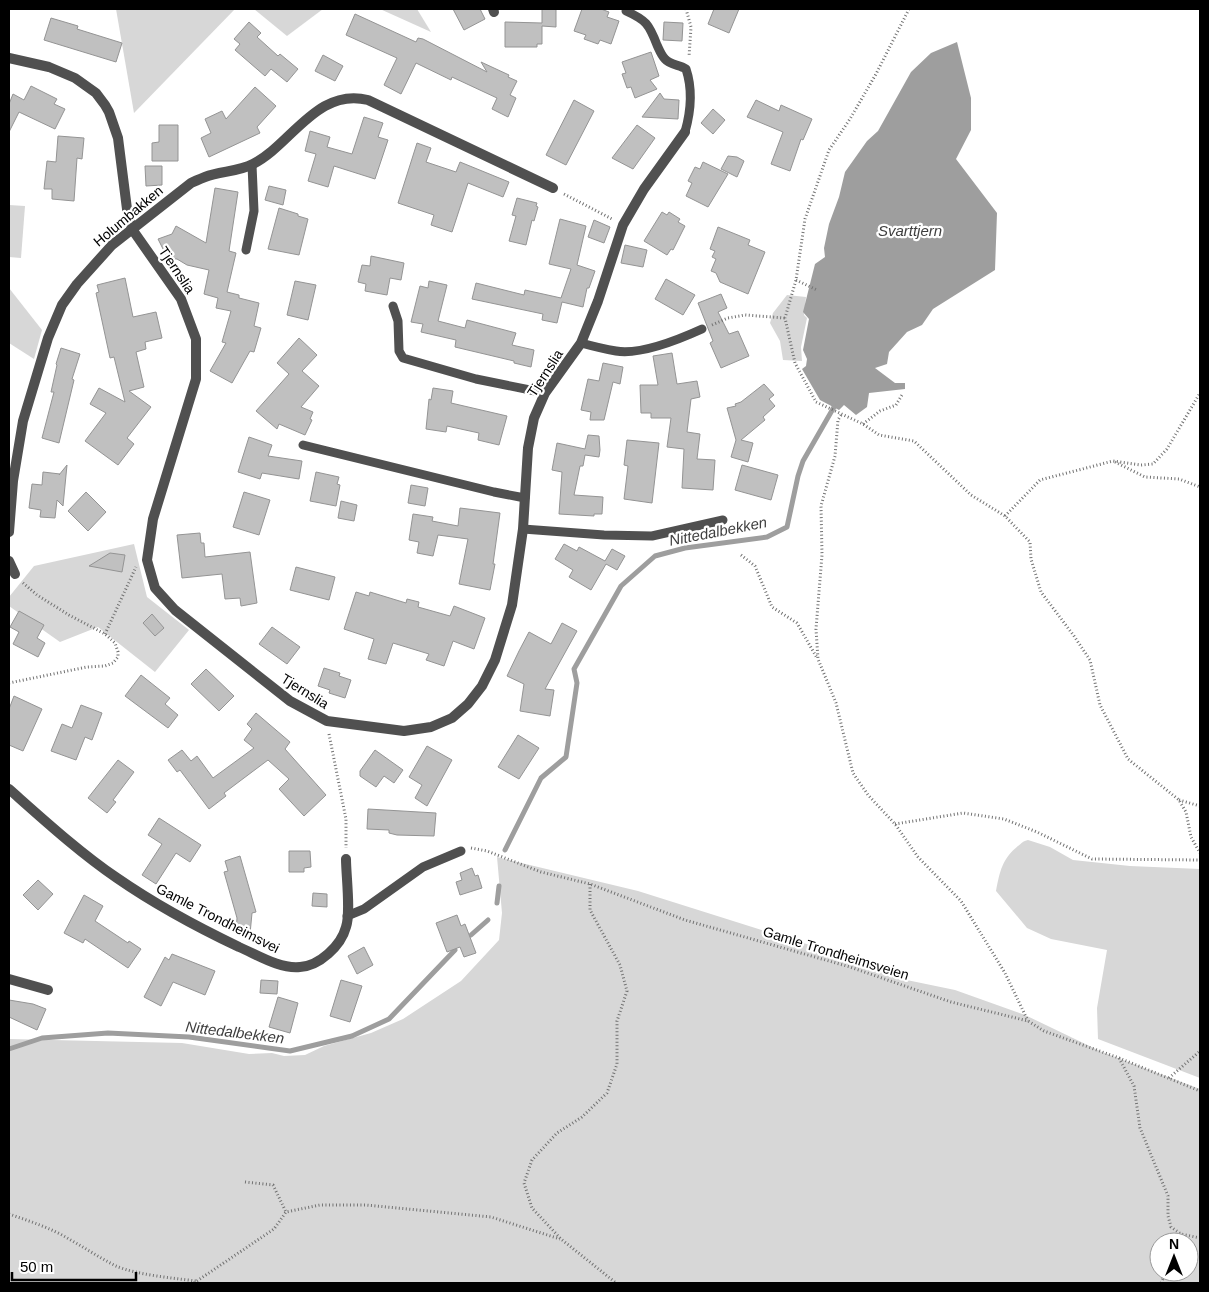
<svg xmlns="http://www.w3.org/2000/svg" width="1209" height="1292" font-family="Helvetica,sans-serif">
<rect width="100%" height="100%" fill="#fff"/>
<g fill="#d7d7d7" fill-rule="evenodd">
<path d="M 116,9 L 235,9 L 134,113 Z"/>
<path d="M 254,9 L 323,9 L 287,36 Z"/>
<path d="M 380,9 L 417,9 L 431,32 Z"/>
<path d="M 9,205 L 25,206 L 21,258 L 9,257 Z"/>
<path d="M 9,288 L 42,330 L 34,359 L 9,343 Z"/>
<path d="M 787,295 L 806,297 L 804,315 L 807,318 L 801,347 L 802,361 L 783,360 L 780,341 L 770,323 L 773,313 Z"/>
<path d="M 134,544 L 147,597 L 189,630 L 155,672 L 98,627 L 60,642 L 9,606 L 9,597 L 34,566 Z"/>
<path d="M 1028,840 L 1050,847 L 1073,860 L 1130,866 L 1200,869 L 1200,1078 L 1098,1039 L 1097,1008 L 1107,950 L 1051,939 L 1027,928 L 996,891 C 1000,871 1002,859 1018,846 C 1022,843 1023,841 1028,840 Z"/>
<path d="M 497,857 L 638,891 L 851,958 L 897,978 L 955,990 L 1025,1015 L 1102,1052 L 1200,1089 L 1200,1283 L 9,1283 L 9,1039 L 182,1043 L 249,1054 L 272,1053 L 284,1056 L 305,1055 L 324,1046 L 371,1033 L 403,1019 L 461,981 L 499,940 L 502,913 ZM 1159,1242 L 1189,1242 L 1189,1272 L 1159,1272 Z"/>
</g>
<path fill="#9e9e9e" d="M 957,42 L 971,98 L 971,130 L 956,159 L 997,213 L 995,270 L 933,309 L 922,325 L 907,332 L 889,352 L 887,364 L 875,368 L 895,383 L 905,383 L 905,389 L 869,393 L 867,407 L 856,415 L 844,405 L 839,410 L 820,400 L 802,369 L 806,366 L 807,359 L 803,350 L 809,319 L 803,312 L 815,264 L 825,257 L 824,248 L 829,224 L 839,197 L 845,172 L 867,141 L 878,131 L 911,72 L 931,53 Z"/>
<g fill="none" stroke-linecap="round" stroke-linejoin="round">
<g stroke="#9e9e9e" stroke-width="5">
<path d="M 505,850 L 541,778 L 566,757 L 577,683 L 574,669 L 621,586 L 655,556 L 685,548 L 767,537 L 787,527 L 798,476 L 803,461 L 834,407"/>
<path d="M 497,903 L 499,886"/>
<path d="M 471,935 L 488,920"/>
<path d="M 9,1049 L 42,1038 L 108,1033 L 189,1037 L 290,1051 L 352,1036 L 389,1019 L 455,950"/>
</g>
</g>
<g fill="#c0c0c0" stroke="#949494">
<path d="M 453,9 L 480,9 L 485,19 L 464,30 Z"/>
<path d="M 542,9 L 556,9 L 556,27 L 542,26 L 542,44 L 537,44 L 537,47 L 505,47 L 505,22 L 542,23 Z"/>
<path d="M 582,9 L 601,9 L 609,12 L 607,17 L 619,21 L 611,44 L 600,40 L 598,44 L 584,39 L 586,35 L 574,31 Z"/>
<path d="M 714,9 L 739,9 L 729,33 L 708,24 Z"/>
<path d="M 355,14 L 416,42 L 418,38 L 423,39 L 487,72 L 481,62 L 509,75 L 508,77 L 517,81 L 510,95 L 516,98 L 508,117 L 492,109 L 497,98 L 452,77 L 451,80 L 416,63 L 401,94 L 384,85 L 397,58 L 346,35 Z"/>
<path d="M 51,18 L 78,26 L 77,29 L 122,43 L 116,62 L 44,40 Z"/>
<path d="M 249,22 L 261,33 L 257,37 L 278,56 L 280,54 L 298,69 L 287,82 L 271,69 L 265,76 L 235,50 L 240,44 L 234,39 Z"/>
<path d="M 664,22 L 683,23 L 682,41 L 663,40 Z"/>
<path d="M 651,52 L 659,76 L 650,80 L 657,89 L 635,98 L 631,87 L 627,88 L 622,74 L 626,73 L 622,62 Z"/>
<path d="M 323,55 L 343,66 L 335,81 L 315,71 Z"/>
<path d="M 31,86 L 57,99 L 54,104 L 65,109 L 55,129 L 19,112 L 9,132 L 9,104 L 13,94 L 24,100 Z"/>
<path d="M 255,87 L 276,106 L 257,127 L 260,133 L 209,157 L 201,138 L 211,133 L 205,119 L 222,111 L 226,119 Z"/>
<path d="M 660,93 L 664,99 L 679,100 L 678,119 L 642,117 Z"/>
<path d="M 574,100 L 594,111 L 566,165 L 546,155 Z"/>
<path d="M 756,100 L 779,111 L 781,105 L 812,119 L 803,140 L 801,139 L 790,171 L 771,164 L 783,132 L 747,117 Z"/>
<path d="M 713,109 L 725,120 L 713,134 L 701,123 Z"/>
<path d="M 364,117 L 383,123 L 378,137 L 388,140 L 375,179 L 334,166 L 328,187 L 308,181 L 316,154 L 305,151 L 310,131 L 330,137 L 327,147 L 352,154 Z"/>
<path d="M 159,125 L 178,125 L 178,161 L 152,161 L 152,143 L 159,142 Z"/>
<path d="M 637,125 L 655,138 L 633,169 L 612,158 Z"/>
<path d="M 58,136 L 84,138 L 82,159 L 77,158 L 74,201 L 52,199 L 52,189 L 44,189 L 47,161 L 56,162 Z"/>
<path d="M 417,143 L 431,148 L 426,162 L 456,172 L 460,162 L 509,182 L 503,197 L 468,183 L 452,232 L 431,225 L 434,215 L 398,203 Z"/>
<path d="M 728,156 L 737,157 L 744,161 L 737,177 L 721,169 Z"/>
<path d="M 703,162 L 728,174 L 708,207 L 686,196 L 692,183 L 688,181 L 695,167 L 700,169 Z"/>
<path d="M 145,166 L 162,166 L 162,185 L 146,186 Z"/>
<path d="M 269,186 L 286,190 L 283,205 L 265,200 Z"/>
<path d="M 215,188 L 238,192 L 229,251 L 236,253 L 227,292 L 239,295 L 239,298 L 259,303 L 254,326 L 261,328 L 254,352 L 250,351 L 232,383 L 210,371 L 226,343 L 222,342 L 231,311 L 216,308 L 218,298 L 204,294 L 209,270 L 187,265 L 177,259 L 168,259 L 158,239 L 172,234 L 176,226 L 206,243 Z"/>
<path d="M 517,198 L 537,203 L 536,206 L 538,207 L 534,221 L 532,220 L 526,245 L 509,241 L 516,216 L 512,215 Z"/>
<path d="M 279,208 L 298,214 L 298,216 L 308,219 L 299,255 L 268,249 Z"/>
<path d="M 662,212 L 667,215 L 669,212 L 680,219 L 678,222 L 685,226 L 673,250 L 671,249 L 667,255 L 644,241 Z"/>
<path d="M 560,219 L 586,226 L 577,265 L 595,271 L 589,288 L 587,288 L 583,307 L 562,302 L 557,323 L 542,320 L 543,314 L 472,299 L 476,283 L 524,295 L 525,290 L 561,298 L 571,269 L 549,264 Z"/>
<path d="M 594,220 L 610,227 L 604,243 L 588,237 Z"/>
<path d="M 718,227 L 750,240 L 748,245 L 765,252 L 748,294 L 720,282 L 716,273 L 711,271 L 716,259 L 712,257 L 715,251 L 710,249 Z"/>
<path d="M 625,245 L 647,250 L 643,267 L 621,263 Z"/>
<path d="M 371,256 L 404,263 L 401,280 L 390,278 L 387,295 L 365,291 L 366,284 L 358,282 L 362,265 L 370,266 Z"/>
<path d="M 125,278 L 133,317 L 156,312 L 162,338 L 145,342 L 146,349 L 136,352 L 144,387 L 129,391 L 151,407 L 127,438 L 134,444 L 118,465 L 85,441 L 106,413 L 90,404 L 99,388 L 125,402 L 114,357 L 110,358 L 96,293 L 99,292 L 97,285 Z"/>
<path d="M 666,279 L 695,295 L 683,315 L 655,299 Z"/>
<path d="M 295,281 L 316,285 L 308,320 L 287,315 Z"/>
<path d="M 429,281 L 447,285 L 438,321 L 465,328 L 467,320 L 516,333 L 512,345 L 534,350 L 531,367 L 514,363 L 514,361 L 455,347 L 456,340 L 421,332 L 423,324 L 411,322 L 420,286 L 428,288 Z"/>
<path d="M 721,294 L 727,308 L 718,312 L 729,334 L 738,331 L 749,356 L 721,368 L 710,343 L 713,341 L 698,303 Z"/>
<path d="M 299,338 L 317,355 L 302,371 L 319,386 L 301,407 L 313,412 L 310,419 L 312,420 L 305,435 L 279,424 L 277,429 L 256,411 L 289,374 L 277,363 Z"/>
<path d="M 61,348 L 80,354 L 72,379 L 74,380 L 59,443 L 42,438 L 54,392 L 51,392 L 57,365 L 56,364 Z"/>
<path d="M 672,353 L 677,384 L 697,381 L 700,397 L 691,399 L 687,432 L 700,434 L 697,459 L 715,460 L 713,490 L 682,488 L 684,449 L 667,447 L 671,418 L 651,418 L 651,413 L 641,413 L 640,385 L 658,385 L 653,356 Z"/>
<path d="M 603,363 L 623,367 L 620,384 L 613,382 L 604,420 L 590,420 L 591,412 L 581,410 L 588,379 L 599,381 Z"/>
<path d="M 764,384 L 774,395 L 769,399 L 775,406 L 763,417 L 765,420 L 741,440 L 753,443 L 748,462 L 731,457 L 736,440 L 727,408 L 736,406 L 735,404 L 741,402 Z"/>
<path d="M 433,388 L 453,391 L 451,403 L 507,416 L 499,445 L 478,440 L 479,433 L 447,426 L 446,432 L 426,429 L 429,399 L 431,400 Z"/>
<path d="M 588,435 L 599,436 L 600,450 L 599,457 L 585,455 L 583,466 L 580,466 L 574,495 L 603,497 L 602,514 L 594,514 L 594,516 L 559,514 L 562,472 L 552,470 L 557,443 L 585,449 Z"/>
<path d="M 249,437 L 272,445 L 268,456 L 302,461 L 299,479 L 262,473 L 260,479 L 238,472 Z"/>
<path d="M 627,440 L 659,443 L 652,503 L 624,499 L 628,466 L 624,465 Z"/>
<path d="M 67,465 L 63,506 L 57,500 L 55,518 L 40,517 L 41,510 L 29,508 L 32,484 L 42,485 L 43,472 L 60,474 L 59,475 Z"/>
<path d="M 742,465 L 778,475 L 771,500 L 735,490 Z"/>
<path d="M 316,472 L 339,477 L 337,484 L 340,485 L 336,506 L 310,501 Z"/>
<path d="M 411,485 L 428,488 L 425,506 L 408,503 Z"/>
<path d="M 86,492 L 106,512 L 88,531 L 68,511 Z"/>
<path d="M 244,492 L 270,500 L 259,535 L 233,527 Z"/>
<path d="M 341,501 L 357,505 L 354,521 L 338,518 Z"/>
<path d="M 460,508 L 500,513 L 493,564 L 495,564 L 490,590 L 459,584 L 468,539 L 438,535 L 433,556 L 417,553 L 419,542 L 409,540 L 413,514 L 433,517 L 432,521 L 458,526 Z"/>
<path d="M 200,533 L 201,543 L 204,543 L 205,557 L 250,552 L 257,603 L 241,606 L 240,598 L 225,599 L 222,574 L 182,578 L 177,535 Z"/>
<path d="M 564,544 L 577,551 L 579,547 L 605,561 L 612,549 L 625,556 L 617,570 L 606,564 L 591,590 L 569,577 L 573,570 L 555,559 Z"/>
<path d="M 110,553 L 125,555 L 122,572 L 89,566 Z"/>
<path d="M 296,567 L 335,577 L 329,600 L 290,590 Z"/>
<path d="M 356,592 L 369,596 L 370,592 L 406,603 L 407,599 L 419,602 L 418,607 L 450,616 L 454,606 L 485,618 L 474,649 L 453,641 L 444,666 L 426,660 L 429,654 L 393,643 L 386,664 L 368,659 L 374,639 L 344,629 Z"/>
<path d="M 19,611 L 44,625 L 37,638 L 45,643 L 38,657 L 13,644 L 19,632 L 10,627 Z"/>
<path d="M 152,614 L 164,628 L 155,636 L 143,623 Z"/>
<path d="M 562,623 L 577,631 L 545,689 L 554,690 L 550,716 L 520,711 L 524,684 L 507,676 L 519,651 L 529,632 L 551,644 Z"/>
<path d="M 272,627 L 300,647 L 287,664 L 259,644 Z"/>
<path d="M 324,668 L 340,673 L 339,676 L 351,680 L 345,698 L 329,693 L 330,690 L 318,686 Z"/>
<path d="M 206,669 L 234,696 L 219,711 L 191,684 Z"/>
<path d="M 141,675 L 170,698 L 165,704 L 178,715 L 168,728 L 125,696 Z"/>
<path d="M 14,696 L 42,709 L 23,751 L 9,745 L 9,709 Z"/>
<path d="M 81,705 L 102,713 L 92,740 L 85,737 L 76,760 L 51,751 L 62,724 L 72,728 Z"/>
<path d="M 256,713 L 290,742 L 285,749 L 326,795 L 304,816 L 279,789 L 289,779 L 268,760 L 224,793 L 226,796 L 209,809 L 180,770 L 177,772 L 168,760 L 182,750 L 191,761 L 197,756 L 213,778 L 254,748 L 244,740 L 252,729 L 247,724 Z"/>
<path d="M 518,735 L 539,748 L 519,779 L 498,767 Z"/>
<path d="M 427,746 L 452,760 L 427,806 L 415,798 L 422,785 L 409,777 Z"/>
<path d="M 375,750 L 403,770 L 394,783 L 384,776 L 376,787 L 360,776 L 360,771 Z"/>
<path d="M 118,760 L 134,772 L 113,800 L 116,802 L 107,813 L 88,798 Z"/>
<path d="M 368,809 L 436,813 L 434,836 L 397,835 L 389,833 L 389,830 L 367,829 Z"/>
<path d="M 159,818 L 201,845 L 190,862 L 176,853 L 156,884 L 142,875 L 162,844 L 148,835 Z"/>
<path d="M 289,851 L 310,851 L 311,867 L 304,868 L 304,872 L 289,872 Z"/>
<path d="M 240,856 L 256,912 L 252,913 L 250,934 L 236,932 L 237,918 L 224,872 L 228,871 L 225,861 Z"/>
<path d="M 472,868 L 475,876 L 478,875 L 482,888 L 460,895 L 456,882 L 462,880 L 460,873 Z"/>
<path d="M 38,880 L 53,894 L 38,910 L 23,895 Z"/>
<path d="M 313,893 L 327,894 L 327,907 L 312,906 Z"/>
<path d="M 84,895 L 103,906 L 95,921 L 128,943 L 129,941 L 141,949 L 128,968 L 85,939 L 83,943 L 64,933 Z"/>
<path d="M 457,915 L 461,926 L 465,924 L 476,953 L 464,957 L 460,947 L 447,952 L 436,923 Z"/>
<path d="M 364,947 L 373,965 L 357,974 L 348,956 Z"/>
<path d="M 172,954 L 215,971 L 205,995 L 173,982 L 161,1006 L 144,997 L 165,957 L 169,960 Z"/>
<path d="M 261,980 L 278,981 L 277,994 L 260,993 Z"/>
<path d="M 341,980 L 362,986 L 350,1022 L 330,1016 Z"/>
<path d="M 278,997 L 298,1003 L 290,1033 L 269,1027 Z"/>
<path d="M 9,1000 L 33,1004 L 46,1009 L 37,1030 L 9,1017 Z"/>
</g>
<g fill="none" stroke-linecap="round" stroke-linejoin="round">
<g stroke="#727272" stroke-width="3" stroke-dasharray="1 2.5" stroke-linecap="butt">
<path d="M 686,9 L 691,27 L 689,57"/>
<path d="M 909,9 L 876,74 L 850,119 L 829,150 L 805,219 L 796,280 L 785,318 L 795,363 L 816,402 L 863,424 L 879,435 L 914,441 L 971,495 L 1005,516 L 1030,542 L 1031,559 L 1041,592 L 1074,636 L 1090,660 L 1100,705 L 1128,759 L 1179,800 L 1186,812 L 1191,837 L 1200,853"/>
<path d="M 564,194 L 612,219"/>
<path d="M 796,280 L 817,290"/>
<path d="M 712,325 L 728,318 L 745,315 L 785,318"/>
<path d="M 841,415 L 838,420 L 835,456 L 821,506 L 822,555 L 816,629 L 818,659 L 836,703 L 853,773 L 868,795 L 895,824 L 918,857 L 961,901 L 1005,973 L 1028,1021"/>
<path d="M 863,424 L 880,411 L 896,405 L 902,395"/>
<path d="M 1115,462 L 1145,477 L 1179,479 L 1200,487"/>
<path d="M 1005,516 L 1040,480 L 1113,461 L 1141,465 L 1153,464 L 1167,449 L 1200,393"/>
<path d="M 741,555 L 755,566 L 772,607 L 797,623 L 817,658"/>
<path d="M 105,634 L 136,567"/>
<path d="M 9,683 L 87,667 L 105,666 L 113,663 L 118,657 L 118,652 L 115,643 L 105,634 L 69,615 L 37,595 L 22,582"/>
<path d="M 329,734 L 346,819 L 346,848"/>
<path d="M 1179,800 L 1200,806"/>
<path d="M 895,824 L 963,813 L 1004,819 L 1037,832 L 1092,859 L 1200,860"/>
<path d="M 471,848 L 487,851 L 541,872 L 590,884 L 685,920 L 850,967 L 951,1002 L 1028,1021 L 1044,1031 L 1119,1058 L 1200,1091"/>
<path d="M 590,884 L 590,910 L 620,965 L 627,991 L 617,1021 L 617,1064 L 607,1093 L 582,1117 L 557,1133 L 532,1160 L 524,1183 L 532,1208 L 561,1239 L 616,1283"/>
<path d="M 1119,1058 L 1134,1086 L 1140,1128 L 1168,1196 L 1168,1216 L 1171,1227 L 1181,1234 L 1200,1238"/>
<path d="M 1169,1078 L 1200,1051"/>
<path d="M 245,1182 L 273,1185 L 286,1212"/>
<path d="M 9,1214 C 29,1221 51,1228 69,1239 C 85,1248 100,1258 116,1266 C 137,1275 173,1278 196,1281"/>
<path d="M 1177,1242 L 1181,1234"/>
<path d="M 194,1283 L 274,1229 L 286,1212 L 320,1205 L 366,1205 L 491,1217 L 560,1239"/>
<path d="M 1161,1283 L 1166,1272"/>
</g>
<g stroke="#505050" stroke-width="9">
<path d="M 626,11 C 646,20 649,24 657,45 C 659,49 661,55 665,59 C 670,65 680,65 686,69 C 693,90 691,111 685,132"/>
<path d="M 246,250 L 254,211 L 252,165"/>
<path d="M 393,306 L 398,321 L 399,351 L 403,358 L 476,379 L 545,393"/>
<path d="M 581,343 C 592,346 604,349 616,351 C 640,355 680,339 702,329"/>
<path d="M 303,445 L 494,492 L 525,498"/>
<path d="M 523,529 L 604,535 L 652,536 L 723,520"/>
<path d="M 347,916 L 364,909 L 423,867 L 461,851"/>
</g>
<g stroke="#505050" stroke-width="10">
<path d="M 493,9 L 494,12"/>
<path d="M 9,58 L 49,67 L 75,78 L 96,93 L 105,105 L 109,112 L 118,138 L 127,209 L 132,229 L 181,299 L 196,339 L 196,379 L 153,519 L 147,560 L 155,588 L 175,610 L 290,701 L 327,721 L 404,731 L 431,727 L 452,718 L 468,704 L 482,686 L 495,660 L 512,605 L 523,529 L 528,448 L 534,418 L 545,393 L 581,343 L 598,301 L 623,225 L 644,189 L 685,132"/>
<path d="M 9,532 L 13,481 L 23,421 L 48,338 L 62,305 L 77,284 L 112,245 L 191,183 C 195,181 200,179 205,177 C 220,171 238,172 253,164 C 291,145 317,87 368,100 L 553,188"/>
<path d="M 9,561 L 15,574"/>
<path d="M 9,789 C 44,820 79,852 117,878 C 156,905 197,927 239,947 C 258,955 279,969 300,967 C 319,966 341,946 346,927 C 351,913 346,875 346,859"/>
<path d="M 9,979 L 48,990"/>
</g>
</g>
<g text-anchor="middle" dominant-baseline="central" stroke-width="4.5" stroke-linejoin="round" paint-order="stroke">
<g font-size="14" fill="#000" stroke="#fff">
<text transform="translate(128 216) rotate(-40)">Holumbakken</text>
<text transform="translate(177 270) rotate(56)">Tjernslia</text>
<text transform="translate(545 373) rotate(-57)">Tjernslia</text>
<text transform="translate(305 691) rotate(32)">Tjernslia</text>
<text transform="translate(218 918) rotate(27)">Gamle Trondheimsvei</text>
<text transform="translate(836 953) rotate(17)">Gamle Trondheimsveien</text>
</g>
<g font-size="15" font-style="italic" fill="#3f3f3f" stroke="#fff">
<text x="910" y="230">Svarttjern</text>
<text transform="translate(718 531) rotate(-11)">Nittedalbekken</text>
<text transform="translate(235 1032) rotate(7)">Nittedalbekken</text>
</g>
</g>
<rect width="1209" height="1292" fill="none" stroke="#000000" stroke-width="20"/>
<g transform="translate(1174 1257)"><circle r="24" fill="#ffffff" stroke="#999999"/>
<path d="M0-4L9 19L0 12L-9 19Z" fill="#000000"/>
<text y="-8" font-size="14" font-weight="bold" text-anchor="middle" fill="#000000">N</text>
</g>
<path d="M12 1272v8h124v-8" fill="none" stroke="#000000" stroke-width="2.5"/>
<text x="20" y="1272" font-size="15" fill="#000000" stroke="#ffffff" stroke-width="4" paint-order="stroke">50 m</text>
</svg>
